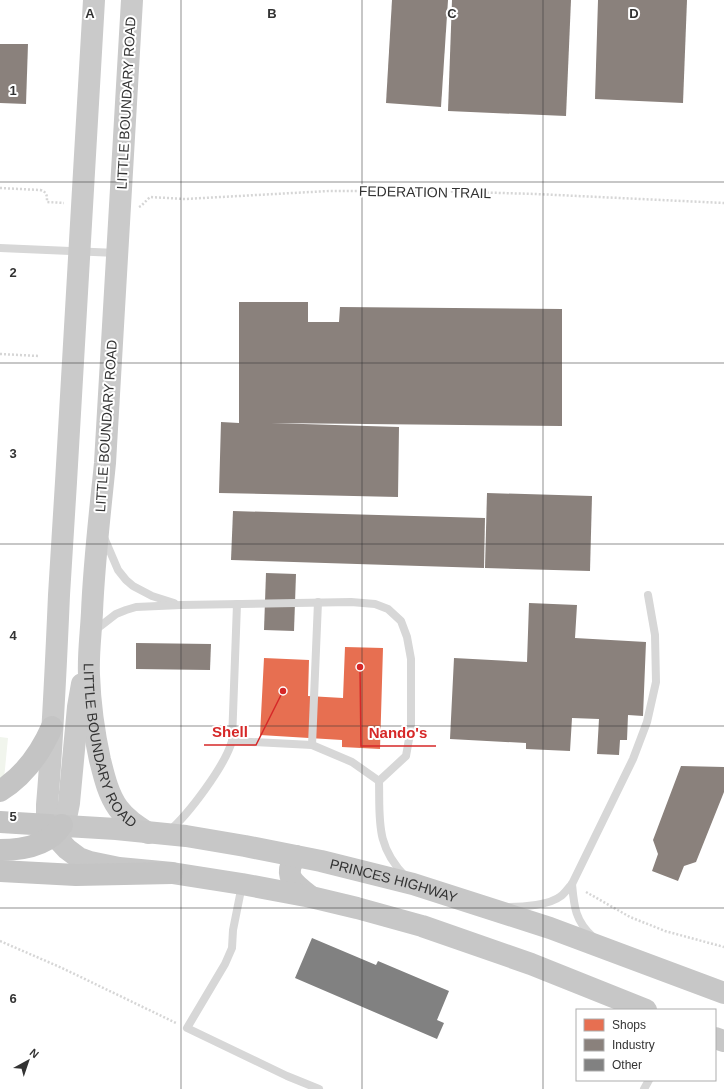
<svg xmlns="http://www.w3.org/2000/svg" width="724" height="1089" font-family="Helvetica,sans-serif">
<rect width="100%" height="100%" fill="#fff"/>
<path fill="#f1f5ed" d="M 0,737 L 8,738 L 4,779 L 0,782 Z"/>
<path fill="#e76f51" d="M 345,647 L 383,648 L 380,749 L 342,747 L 342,740 L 260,735 L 264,658 L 309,660 L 308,696 L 343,698 Z"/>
<g fill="#8a817c">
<path d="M 392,0 L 448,0 L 441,107 L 386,103 Z"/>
<path d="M 452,0 L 571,0 L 566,116 L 448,111 Z"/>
<path d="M 598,0 L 687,0 L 683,103 L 595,99 Z"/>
<path d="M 0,44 L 28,44 L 26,104 L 0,103 Z"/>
<path d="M 239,302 L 308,302 L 308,322 L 339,322 L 340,307 L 562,309 L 562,426 L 271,423 L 399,427 L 398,497 L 219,493 L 221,422 L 239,423 Z"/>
<path d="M 487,493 L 592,496 L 590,571 L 485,568 Z"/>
<path d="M 233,511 L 485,518 L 484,568 L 231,560 Z"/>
<path d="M 266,573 L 296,574 L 294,631 L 264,630 Z"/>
<path d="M 529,603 L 577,605 L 575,638 L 646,642 L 643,716 L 628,715 L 627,740 L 620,740 L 619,755 L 597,754 L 599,719 L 572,718 L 570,751 L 526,749 L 526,743 L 450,739 L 454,658 L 527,662 Z"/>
<path d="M 136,643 L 211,644 L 210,670 L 136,669 Z"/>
<path d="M 681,766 L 724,767 L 724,792 L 696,862 L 684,866 L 678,881 L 652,871 L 658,854 L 653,840 Z"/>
</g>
<path fill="#818181" d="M 312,938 L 376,965 L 378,961 L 449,991 L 437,1020 L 444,1023 L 437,1039 L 295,978 Z"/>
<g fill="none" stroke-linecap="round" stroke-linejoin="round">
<g stroke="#d6d6d6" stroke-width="2.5" stroke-dasharray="2 2" stroke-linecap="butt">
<path d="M 0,188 L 40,190 C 47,192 47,195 47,202 L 64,203"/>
<path d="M 139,207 L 141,206 L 150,197 L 185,199 L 329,191 L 432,191 L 536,194 L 724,203"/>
<path d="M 0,354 L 39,356"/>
<path d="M 586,892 L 630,917 L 665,931 L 724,947"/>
<path d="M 0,941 L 62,968 L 176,1023"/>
</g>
<g stroke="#d7d7d7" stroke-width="8">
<path d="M 0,248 L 117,253"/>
<path d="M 103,535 L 118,570 L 126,580 L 133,586 L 152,596 L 174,603"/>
<path d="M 94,631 L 116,614 L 126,610 L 136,607 L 181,605 L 351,602 L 375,604 L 388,609 L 401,621 L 407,637 L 411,659 L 411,728 L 406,756 L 379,781 C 380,820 375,846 406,877"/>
<path d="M 232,741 L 312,745 L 352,762 L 379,781"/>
<path d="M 312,745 L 318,602"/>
<path d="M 169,831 C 188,815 225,766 232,741 L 237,604"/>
<path d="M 572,884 C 574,906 575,921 593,937"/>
<path d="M 242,885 L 233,930 L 232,948 L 225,964 L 187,1028 L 287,1076 L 319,1089"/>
<path d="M 509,907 C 523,907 550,905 561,896 C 565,893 568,888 572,884 L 633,759 L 647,722 L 656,682 L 655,635 L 648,595"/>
<path d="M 644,1089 L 649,1080"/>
</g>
<g stroke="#cacaca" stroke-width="22">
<path id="s1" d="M 132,0 L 105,463 C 100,513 94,562 92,612 C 91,633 88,654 89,675 C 90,703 94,733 100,760 C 104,776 108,794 118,808 C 126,819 137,826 148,833"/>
<path d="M 49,825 L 47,816 L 47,805 C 53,735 56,665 59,595 C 61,557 64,520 66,482 L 94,0"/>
<path d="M 62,825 L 67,813 L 69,803 L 78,707 L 82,684"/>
</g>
<g stroke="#c7c7c7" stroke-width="22">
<path d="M 296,856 C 294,860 290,865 290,870 C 288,881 303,890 311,897"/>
<path id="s2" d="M 646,1010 L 531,964 L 422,926 L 357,908 L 311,897 L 242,884 L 172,873 L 119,868 L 90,862 L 79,858 L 67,849 L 54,835 L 49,825 L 116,829 L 186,836 L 245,846 L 321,861 L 413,884 L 550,928 L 724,993"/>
<path d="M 715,1038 L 724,1041"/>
</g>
<g stroke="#c4c4c4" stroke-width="22">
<path d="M 0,791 C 24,776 41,752 52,727"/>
<path d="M 0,822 L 49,825"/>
<path d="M 0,850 C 23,850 49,846 62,825"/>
<path d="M 0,871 L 76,875 L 172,873"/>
</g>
</g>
<path fill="none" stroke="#333" stroke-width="1" stroke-opacity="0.55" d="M 181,0 L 181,1089M 362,0 L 362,1089M 543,0 L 543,1089M 0,182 L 724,182M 0,363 L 724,363M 0,544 L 724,544M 0,726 L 724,726M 0,908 L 724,908"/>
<g text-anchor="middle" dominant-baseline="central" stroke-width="4" stroke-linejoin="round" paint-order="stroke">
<g font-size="14" fill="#333" stroke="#fff">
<text transform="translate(126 103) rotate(-87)">LITTLE BOUNDARY ROAD</text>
<text transform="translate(425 192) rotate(1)">FEDERATION TRAIL</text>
<text transform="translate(106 426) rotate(-86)">LITTLE BOUNDARY ROAD</text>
<text stroke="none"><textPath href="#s1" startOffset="751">LITTLE BOUNDARY ROAD</textPath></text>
<text stroke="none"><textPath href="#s2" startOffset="985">PRINCES HIGHWAY</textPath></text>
</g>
</g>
<g font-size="13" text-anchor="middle" font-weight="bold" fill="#333" stroke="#fff" stroke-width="4" stroke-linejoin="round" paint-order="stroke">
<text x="90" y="18">A</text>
<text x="272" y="18">B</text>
<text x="452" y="18">C</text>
<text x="634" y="18">D</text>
<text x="13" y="95">1</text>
<text x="13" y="277">2</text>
<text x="13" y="458">3</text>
<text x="13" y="640">4</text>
<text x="13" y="821">5</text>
<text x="13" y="1003">6</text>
</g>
<path fill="none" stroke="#d62828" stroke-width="1.5" d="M283 691L256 745H204M360 667L361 746H436"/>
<g fill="#d62828" stroke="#fff" stroke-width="1.5">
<circle cx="283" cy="691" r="4"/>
<circle cx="360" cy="667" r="4"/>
</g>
<g font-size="15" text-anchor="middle" font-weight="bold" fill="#d62828" stroke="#fff" stroke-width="4" stroke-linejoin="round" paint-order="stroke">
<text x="230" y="737">Shell</text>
<text x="398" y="738">Nando's</text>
</g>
<rect x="576" y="1009" width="140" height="72" fill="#ffffff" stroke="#adadad"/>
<rect x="584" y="1019" width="20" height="12" fill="#e76f51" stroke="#adadad"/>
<text x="612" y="1029" font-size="12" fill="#333333">Shops</text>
<rect x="584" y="1039" width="20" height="12" fill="#8a817c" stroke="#adadad"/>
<text x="612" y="1049" font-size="12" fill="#333333">Industry</text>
<rect x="584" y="1059" width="20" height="12" fill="#818181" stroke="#adadad"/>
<text x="612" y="1069" font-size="12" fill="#333333">Other</text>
<g transform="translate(28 1061) rotate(40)" stroke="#ffffff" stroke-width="3" paint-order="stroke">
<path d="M0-3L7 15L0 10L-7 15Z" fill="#333333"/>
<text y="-6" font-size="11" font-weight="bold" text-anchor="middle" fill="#333333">N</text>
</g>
</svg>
